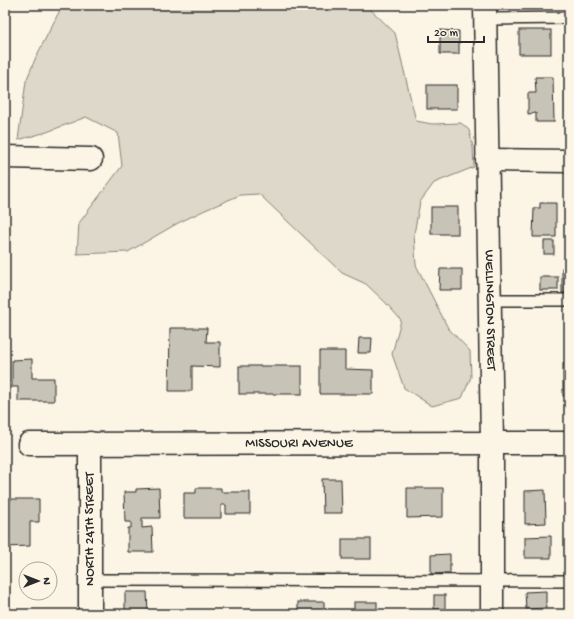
<svg xmlns="http://www.w3.org/2000/svg" width="574" height="619" font-family="'Gochi Hand',sans-serif">
<rect width="100%" height="100%" fill="#fcf5e5"/>
<filter id="ink" filterUnits="userSpaceOnUse"><feTurbulence type="fractalNoise" baseFrequency=".025" numOctaves="2"/><feDisplacementMap in="SourceGraphic" scale="8" xChannelSelector="R" yChannelSelector="G"/><feConvolveMatrix kernelMatrix="1 2 1 2 8 2 1 2 1" color-interpolation-filters="sRGB"/></filter>
<g filter="url(#ink)">
<path fill="#ded8ca" stroke="#84827a" d="M 66,5 L 366,5 L 395,33 L 416,121 L 432,124 L 461,123 L 469,130 L 473,147 L 474,167 L 434,183 L 420,202 L 414,234 L 416,265 L 448,328 L 470,351 L 471,377 L 462,398 L 432,406 L 404,388 L 392,354 L 401,320 L 386,303 L 366,284 L 342,273 L 259,194 L 240,195 L 203,211 L 178,223 L 128,252 L 77,254 L 79,223 L 122,166 L 118,133 L 86,117 L 47,132 L 18,140 L 26,81 L 36,57 L 61,8 Z"/>
<g fill="#c8c3b7" stroke="#2b2b2b">
<rect x="565" y="5" width="4" height="6"/>
<path d="M 440,30 L 459,31 L 459,54 L 440,54 Z"/>
<rect x="519" y="30" width="32" height="24"/>
<path d="M 535,77 L 553,77 L 554,122 L 536,122 L 536,113 L 528,114 L 528,93 L 536,93 Z"/>
<rect x="427" y="85" width="30" height="24"/>
<rect x="566" y="85" width="3" height="28"/>
<path d="M 540,203 L 556,203 L 556,237 L 533,237 L 534,208 L 540,208 Z"/>
<rect x="431" y="207" width="27" height="27"/>
<rect x="544" y="241" width="10" height="13"/>
<rect x="562" y="268" width="7" height="25"/>
<path d="M 440,269 L 462,269 L 462,290 L 439,290 Z"/>
<rect x="540" y="277" width="18" height="13"/>
<path d="M 170,328 L 207,328 L 206,342 L 220,342 L 220,367 L 192,366 L 192,391 L 169,391 Z"/>
<path d="M 359,338 L 372,338 L 371,353 L 358,353 Z"/>
<path d="M 320,351 L 345,351 L 345,369 L 373,370 L 373,394 L 320,394 Z"/>
<path d="M 32,359 L 32,378 L 54,378 L 54,401 L 18,401 L 18,387 L 12,387 L 12,360 Z"/>
<rect x="563" y="363" width="6" height="33"/>
<rect x="239" y="366" width="63" height="28"/>
<path d="M 322,479 L 341,479 L 342,513 L 323,513 Z"/>
<path d="M 159,488 L 160,518 L 142,518 L 142,528 L 152,527 L 153,552 L 128,552 L 128,528 L 131,528 L 131,522 L 125,522 L 124,492 L 136,492 L 136,489 Z"/>
<path d="M 196,488 L 221,488 L 221,492 L 250,492 L 250,514 L 226,514 L 226,505 L 221,505 L 221,518 L 184,518 L 184,493 L 196,493 Z"/>
<path d="M 407,488 L 443,488 L 443,517 L 407,518 Z"/>
<path d="M 545,490 L 546,523 L 525,524 L 525,491 Z"/>
<path d="M 5,499 L 39,499 L 39,522 L 30,522 L 30,546 L 5,547 Z"/>
<path d="M 551,536 L 551,558 L 525,558 L 525,537 Z"/>
<rect x="342" y="539" width="29" height="20"/>
<path d="M 450,554 L 450,573 L 431,574 L 431,555 Z"/>
<path d="M 546,591 L 546,608 L 526,609 L 525,592 Z"/>
<path d="M 125,592 L 147,592 L 148,614 L 125,614 Z"/>
<rect x="434" y="595" width="11" height="14"/>
<rect x="298" y="602" width="26" height="12"/>
<rect x="354" y="602" width="23" height="12"/>
</g>
<g fill="none" stroke-linecap="round" stroke-linejoin="round">
<g stroke="#2b2b2b" stroke-width="14">
<g id="service">
<path d="M 485,19 L 569,18"/>
<path d="M 490,300 L 569,300"/>
<path d="M 90,580 L 569,581"/>
</g>
</g>
<g stroke="#2b2b2b" stroke-width="25">
<g id="minor">
<path id="s1" d="M 485,5 L 492,442 L 492,614"/>
<path d="M 5,157 L 91,159"/>
<path d="M 487,160 L 569,161"/>
<path d="M 90,443 L 90,614"/>
<path id="s2" d="M 29,444 L 569,443"/>
</g>
</g>
<use href="#service" stroke="#fcf5e5" stroke-width="11"/>
<use href="#minor" stroke="#fcf5e5" stroke-width="22"/>
</g>
</g>
<g text-anchor="middle" dominant-baseline="central" stroke-width="3" stroke-linejoin="round" paint-order="stroke">
<g font-size="14" fill="#2b2b2b" stroke="#fcf5e5">
<text stroke="none"><textPath href="#s1" startOffset="305">WELLINGTON STREET</textPath></text>
<text stroke="none"><textPath href="#s2" startOffset="270">MISSOURI AVENUE</textPath></text>
<text transform="translate(90 529) rotate(-90)">NORTH 24TH STREET</text>
</g>
</g>
<rect width="574" height="619" fill="none" stroke="#fcf5e5" stroke-width="20"/>
<rect x="10" y="10" width="554" height="599" fill="none" stroke="#2b2b2b" stroke-width="1.5" filter="url(#ink)"/>
<g transform="translate(38 581) rotate(90)"><circle r="19" fill="#fcf5e5" stroke="#a8a49b"/>
<path d="M0-3L7 15L0 10L-7 15Z" fill="#2b2b2b"/>
<text y="-6" font-size="11" font-weight="bold" text-anchor="middle" fill="#2b2b2b">N</text>
</g>
<path d="M428 36v6h56v-6" fill="none" stroke="#2b2b2b" stroke-width="2"/>
<text x="434" y="36" font-size="12" fill="#2b2b2b" stroke="#fcf5e5" stroke-width="3" paint-order="stroke">20 m</text>
</svg>
